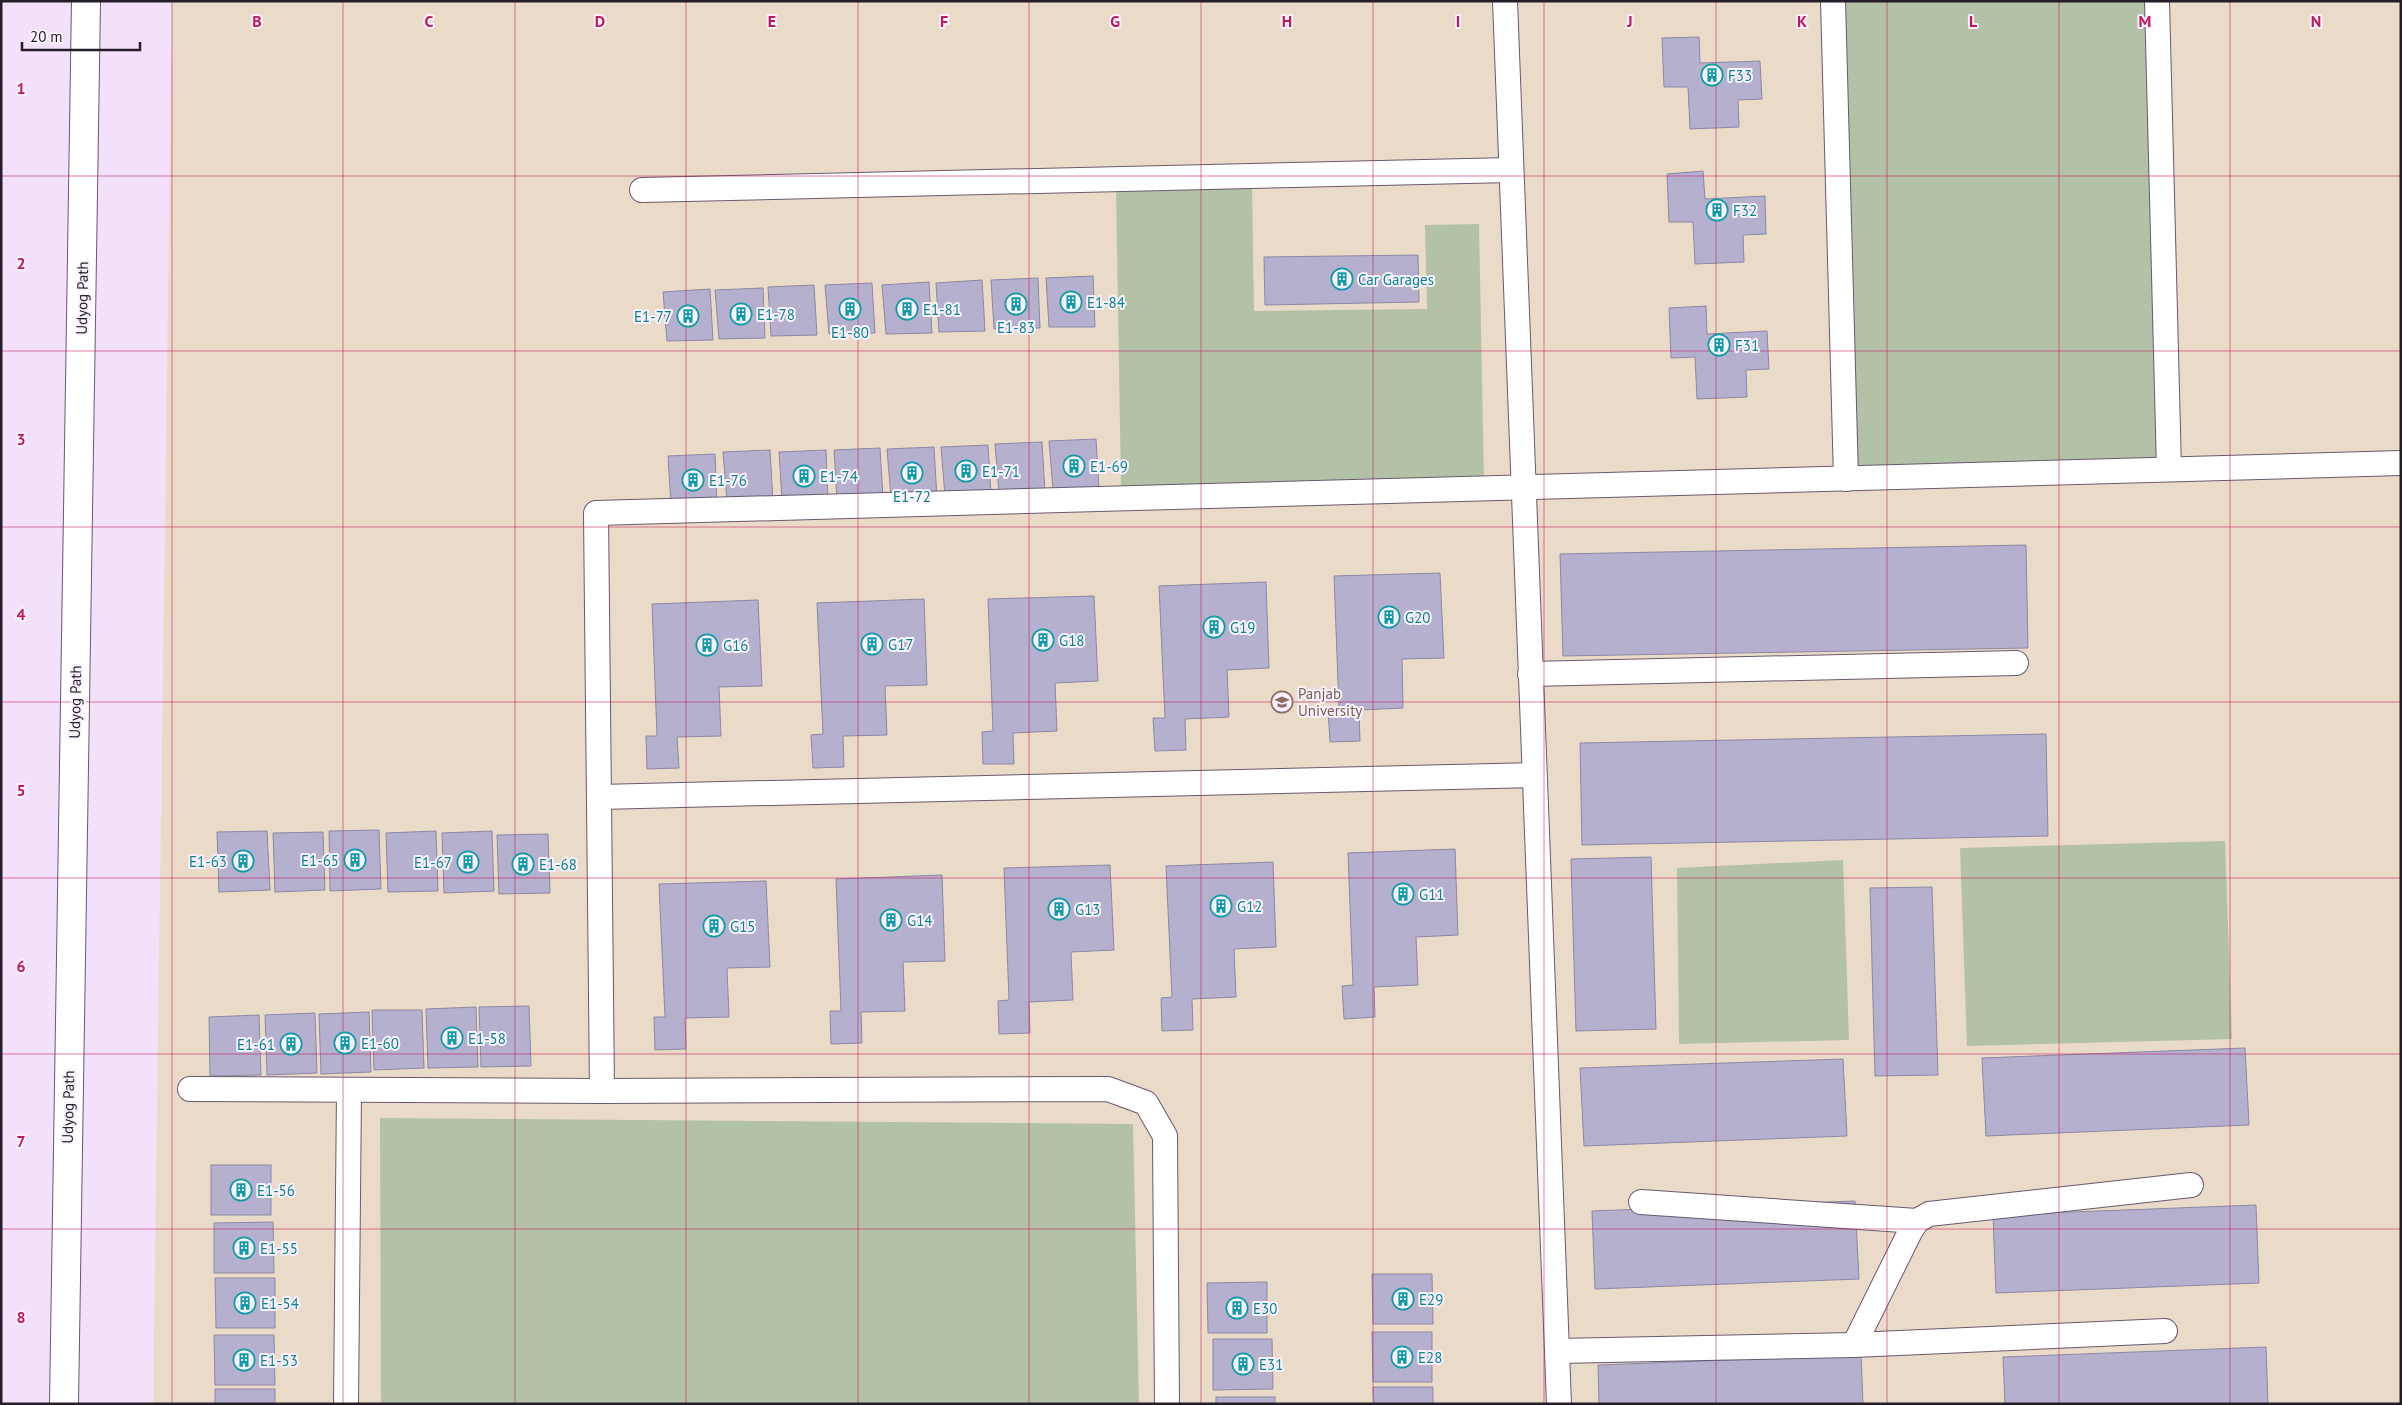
<svg xmlns="http://www.w3.org/2000/svg" width="2402" height="1405" font-family="'PT Sans',sans-serif">
<rect width="100%" height="100%" fill="#f3e0fb"/>
<path fill="#eadbc8" d="M 172,1 L 2401,1 L 2401,1404 L 153,1404 Z"/>
<g fill="#b3c1a6">
<path d="M 1844,1 L 2147,1 L 2157,458 L 1856,468 Z"/>
<path d="M 1252,187 L 1254,311 L 1427,309 L 1425,225 L 1479,224 L 1484,482 L 1121,487 L 1116,189 Z"/>
<path d="M 2225,841 L 2232,1039 L 1967,1046 L 1960,848 Z"/>
<path d="M 1843,860 L 1849,1040 L 1679,1044 L 1677,868 Z"/>
<path d="M 380,1118 L 1133,1124 L 1139,1404 L 381,1404 Z"/>
</g>
<g fill="#b5b0ce" stroke="#8c88a4">
<path d="M 1699,37 L 1700,63 L 1760,61 L 1762,99 L 1738,100 L 1739,127 L 1690,129 L 1688,87 L 1664,87 L 1662,38 Z"/>
<path d="M 1703,171 L 1705,199 L 1765,196 L 1766,234 L 1743,235 L 1744,262 L 1695,264 L 1693,222 L 1669,222 L 1667,174 Z"/>
<path d="M 1418,255 L 1419,302 L 1265,305 L 1264,257 Z"/>
<path d="M 1093,276 L 1095,327 L 1049,327 L 1046,278 Z"/>
<path d="M 1038,278 L 1040,328 L 994,329 L 991,280 Z"/>
<path d="M 982,280 L 985,331 L 939,332 L 936,283 Z"/>
<path d="M 929,282 L 932,333 L 886,334 L 882,285 Z"/>
<path d="M 872,283 L 875,333 L 829,334 L 825,285 Z"/>
<path d="M 814,285 L 817,335 L 771,336 L 768,287 Z"/>
<path d="M 763,288 L 765,338 L 719,339 L 715,290 Z"/>
<path d="M 710,289 L 713,340 L 667,341 L 663,292 Z"/>
<path d="M 1706,306 L 1707,334 L 1767,331 L 1769,369 L 1746,370 L 1747,397 L 1697,399 L 1695,357 L 1671,358 L 1669,308 Z"/>
<path d="M 1096,439 L 1099,490 L 1053,490 L 1049,441 Z"/>
<path d="M 1042,442 L 1045,492 L 999,494 L 995,444 Z"/>
<path d="M 988,445 L 991,495 L 945,496 L 941,447 Z"/>
<path d="M 934,447 L 937,498 L 891,498 L 887,449 Z"/>
<path d="M 880,448 L 883,498 L 837,499 L 834,450 Z"/>
<path d="M 770,450 L 773,501 L 727,501 L 723,452 Z"/>
<path d="M 826,450 L 828,500 L 782,501 L 779,452 Z"/>
<path d="M 715,454 L 717,504 L 671,505 L 668,456 Z"/>
<path d="M 2026,545 L 2028,648 L 1563,656 L 1560,554 Z"/>
<path d="M 1440,573 L 1444,658 L 1402,659 L 1403,708 L 1359,710 L 1360,741 L 1330,742 L 1328,709 L 1339,708 L 1334,576 Z"/>
<path d="M 1266,582 L 1269,668 L 1227,670 L 1229,717 L 1185,719 L 1186,750 L 1155,751 L 1153,718 L 1165,718 L 1159,586 Z"/>
<path d="M 1094,596 L 1098,681 L 1055,683 L 1057,731 L 1013,733 L 1014,764 L 983,764 L 982,732 L 993,731 L 988,599 Z"/>
<path d="M 924,599 L 927,685 L 885,686 L 887,735 L 843,736 L 844,767 L 813,768 L 811,735 L 823,734 L 817,603 Z"/>
<path d="M 758,600 L 762,686 L 719,687 L 721,736 L 677,737 L 679,768 L 647,769 L 646,736 L 657,736 L 652,604 Z"/>
<path d="M 2046,734 L 2048,836 L 1582,845 L 1580,743 Z"/>
<path d="M 379,830 L 381,889 L 330,891 L 329,831 Z"/>
<path d="M 267,831 L 270,890 L 219,892 L 217,832 Z"/>
<path d="M 436,831 L 438,891 L 388,892 L 386,833 Z"/>
<path d="M 492,831 L 494,891 L 444,893 L 442,833 Z"/>
<path d="M 323,832 L 325,890 L 275,892 L 273,833 Z"/>
<path d="M 548,834 L 550,893 L 499,894 L 497,835 Z"/>
<path d="M 1455,849 L 1458,935 L 1416,937 L 1418,985 L 1374,987 L 1375,1017 L 1344,1019 L 1342,986 L 1353,985 L 1348,853 Z"/>
<path d="M 1651,857 L 1656,1029 L 1576,1031 L 1571,859 Z"/>
<path d="M 1273,862 L 1276,947 L 1234,949 L 1236,997 L 1192,999 L 1193,1030 L 1162,1031 L 1161,998 L 1172,997 L 1166,866 Z"/>
<path d="M 1110,865 L 1114,950 L 1071,952 L 1073,1000 L 1029,1002 L 1030,1033 L 999,1034 L 998,1001 L 1009,1000 L 1004,868 Z"/>
<path d="M 942,875 L 945,961 L 903,962 L 905,1011 L 861,1012 L 862,1043 L 831,1044 L 830,1011 L 841,1011 L 836,879 Z"/>
<path d="M 766,881 L 770,967 L 727,968 L 729,1017 L 685,1018 L 686,1049 L 655,1050 L 654,1017 L 665,1017 L 659,884 Z"/>
<path d="M 1932,887 L 1938,1075 L 1875,1076 L 1870,888 Z"/>
<path d="M 529,1006 L 531,1066 L 481,1067 L 479,1007 Z"/>
<path d="M 476,1007 L 478,1067 L 428,1068 L 426,1009 Z"/>
<path d="M 372,1010 L 422,1010 L 424,1068 L 374,1070 Z"/>
<path d="M 369,1012 L 371,1072 L 321,1074 L 319,1014 Z"/>
<path d="M 315,1013 L 317,1073 L 267,1075 L 265,1015 Z"/>
<path d="M 259,1015 L 261,1075 L 210,1076 L 209,1017 Z"/>
<path d="M 2245,1048 L 2249,1125 L 1986,1136 L 1982,1058 Z"/>
<path d="M 1843,1059 L 1847,1136 L 1584,1146 L 1580,1068 Z"/>
<rect x="211" y="1165" width="60" height="50"/>
<path d="M 1855,1201 L 1859,1279 L 1595,1289 L 1592,1211 Z"/>
<path d="M 2256,1205 L 2259,1283 L 1996,1293 L 1993,1215 Z"/>
<path d="M 273,1222 L 274,1273 L 214,1273 L 214,1223 Z"/>
<path d="M 1372,1274 L 1432,1274 L 1433,1324 L 1373,1324 Z"/>
<path d="M 215,1278 L 275,1278 L 275,1328 L 216,1328 Z"/>
<path d="M 1267,1282 L 1267,1333 L 1208,1333 L 1207,1283 Z"/>
<path d="M 1372,1332 L 1432,1332 L 1432,1382 L 1373,1382 Z"/>
<path d="M 214,1335 L 274,1335 L 275,1385 L 215,1385 Z"/>
<path d="M 1213,1339 L 1272,1339 L 1273,1389 L 1213,1390 Z"/>
<path d="M 2266,1347 L 2268,1404 L 2005,1404 L 2003,1357 Z"/>
<path d="M 1861,1355 L 1863,1404 L 1599,1404 L 1598,1365 Z"/>
<path d="M 1373,1387 L 1433,1387 L 1433,1404 L 1374,1404 Z"/>
<rect x="215" y="1389" width="60" height="15"/>
<rect x="1216" y="1397" width="59" height="7"/>
</g>
<g fill="none" stroke-linecap="round" stroke-linejoin="round">
<g stroke="#695970" stroke-width="26">
<g id="lane">
<path d="M 1505,1 L 1559,1404"/>
<path d="M 1833,1 L 1846,479"/>
<path d="M 2157,1 L 2169,469"/>
<path d="M 642,190 L 1511,170"/>
<path d="M 1530,674 L 2016,663"/>
<path d="M 599,797 L 1533,775"/>
<path d="M 190,1089 L 602,1091 L 1108,1089 L 1146,1103 L 1165,1136 L 1167,1404"/>
<path d="M 602,1091 L 596,513 L 2401,463"/>
<path d="M 1641,1202 L 1917,1221"/>
<path d="M 1854,1345 L 1911,1230 L 1917,1221 L 1929,1214 L 2191,1185"/>
<path d="M 1558,1351 L 1854,1345 L 2165,1331"/>
<path d="M 346,1404 L 349,1091"/>
</g>
</g>
<g stroke="#695970" stroke-width="30">
<path id="secondary" d="M 64,1404 L 86,1"/>
</g>
<use href="#lane" stroke="#fff" stroke-width="24"/>
<use href="#secondary" stroke="#fff" stroke-width="28"/>
</g>
<path fill="none" stroke="#c2185b" stroke-width="1" stroke-opacity="0.55" d="M 172,1 L 172,1404M 343,1 L 343,1404M 515,1 L 515,1404M 686,1 L 686,1404M 858,1 L 858,1404M 1029,1 L 1029,1404M 1201,1 L 1201,1404M 1373,1 L 1373,1404M 1544,1 L 1544,1404M 1716,1 L 1716,1404M 1887,1 L 1887,1404M 2059,1 L 2059,1404M 2230,1 L 2230,1404M 1,176 L 2401,176M 1,351 L 2401,351M 1,527 L 2401,527M 1,702 L 2401,702M 1,878 L 2401,878M 1,1054 L 2401,1054M 1,1229 L 2401,1229"/>
<defs>
<g id="building-ring" transform="scale(1.125)"><circle r="9.5" fill="#f9f2fd" stroke="#0f9aa8" stroke-width="1.5"/><path d="M-4-6H4V6H1V3H-1V6H-4ZM-2.5-4.3h1.7v1.8h-1.7ZM.8-4.3h1.7v1.8H.8ZM-2.5-1h1.7V.8h-1.7ZM.8-1h1.7V.8H.8Z" fill="#0f9aa8"/></g>
<g id="university-ring" transform="scale(1.125)"><circle r="9.5" fill="#f9f2fd" stroke="#8d6e63" stroke-width="1.5"/><path d="M0-5L7-2L0 1L-7-2ZM-4 1L0 2.5L4 1V4Q0 6-4 4Z" fill="#8d6e63"/></g>
</defs>
<g fill-rule="evenodd">
<use href="#building-ring" x="1712" y="75"/>
<use href="#building-ring" x="1717" y="210"/>
<use href="#building-ring" x="1342" y="279"/>
<use href="#building-ring" x="1071" y="302"/>
<use href="#building-ring" x="1016" y="304"/>
<use href="#building-ring" x="850" y="309"/>
<use href="#building-ring" x="907" y="309"/>
<use href="#building-ring" x="741" y="314"/>
<use href="#building-ring" x="688" y="316"/>
<use href="#building-ring" x="1719" y="345"/>
<use href="#building-ring" x="1074" y="466"/>
<use href="#building-ring" x="966" y="471"/>
<use href="#building-ring" x="912" y="473"/>
<use href="#building-ring" x="804" y="476"/>
<use href="#building-ring" x="693" y="480"/>
<use href="#building-ring" x="1389" y="617"/>
<use href="#building-ring" x="1214" y="627"/>
<use href="#building-ring" x="1043" y="640"/>
<use href="#building-ring" x="872" y="644"/>
<use href="#building-ring" x="707" y="645"/>
<use href="#university-ring" x="1282" y="702"/>
<use href="#building-ring" x="355" y="860"/>
<use href="#building-ring" x="243" y="861"/>
<use href="#building-ring" x="468" y="862"/>
<use href="#building-ring" x="523" y="864"/>
<use href="#building-ring" x="1403" y="894"/>
<use href="#building-ring" x="1221" y="906"/>
<use href="#building-ring" x="1059" y="909"/>
<use href="#building-ring" x="891" y="920"/>
<use href="#building-ring" x="714" y="926"/>
<use href="#building-ring" x="452" y="1038"/>
<use href="#building-ring" x="345" y="1043"/>
<use href="#building-ring" x="291" y="1044"/>
<use href="#building-ring" x="241" y="1190"/>
<use href="#building-ring" x="244" y="1248"/>
<use href="#building-ring" x="1403" y="1299"/>
<use href="#building-ring" x="245" y="1303"/>
<use href="#building-ring" x="1237" y="1308"/>
<use href="#building-ring" x="1402" y="1357"/>
<use href="#building-ring" x="244" y="1360"/>
<use href="#building-ring" x="1243" y="1364"/>
</g>
<g text-anchor="middle" dominant-baseline="central" stroke-width="4" stroke-linejoin="round" paint-order="stroke">
<g font-size="15" fill="#0d838f" stroke="#f9f2fd" text-anchor="start">
<text x="1728" y="75">F33</text>
<text x="1733" y="210">F32</text>
<text x="1358" y="279">Car Garages</text>
<text x="1087" y="302">E1-84</text>
<text x="923" y="309">E1-81</text>
<text x="757" y="314">E1-78</text>
<text x="672" y="316" text-anchor="end">E1-77</text>
<text x="1016" y="327" text-anchor="middle">E1-83</text>
<text x="850" y="332" text-anchor="middle">E1-80</text>
<text x="1735" y="345">F31</text>
<text x="1090" y="466">E1-69</text>
<text x="982" y="471">E1-71</text>
<text x="820" y="476">E1-74</text>
<text x="709" y="480">E1-76</text>
<text x="912" y="496" text-anchor="middle">E1-72</text>
<text x="1405" y="617">G20</text>
<text x="1230" y="627">G19</text>
<text x="1059" y="640">G18</text>
<text x="888" y="644">G17</text>
<text x="723" y="645">G16</text>
<text x="339" y="860" text-anchor="end">E1-65</text>
<text x="227" y="861" text-anchor="end">E1-63</text>
<text x="452" y="862" text-anchor="end">E1-67</text>
<text x="539" y="864">E1-68</text>
<text x="1419" y="894">G11</text>
<text x="1237" y="906">G12</text>
<text x="1075" y="909">G13</text>
<text x="907" y="920">G14</text>
<text x="730" y="926">G15</text>
<text x="468" y="1038">E1-58</text>
<text x="361" y="1043">E1-60</text>
<text x="275" y="1044" text-anchor="end">E1-61</text>
<text x="257" y="1190">E1-56</text>
<text x="260" y="1248">E1-55</text>
<text x="1419" y="1299">E29</text>
<text x="261" y="1303">E1-54</text>
<text x="1253" y="1308">E30</text>
<text x="1418" y="1357">E28</text>
<text x="260" y="1360">E1-53</text>
<text x="1259" y="1364">E31</text>
</g>
<g font-size="15" fill="#251e28" stroke="#f9f2fd">
<text transform="translate(82 298) rotate(-89)">Udyog Path</text>
<text transform="translate(75 702) rotate(-89)">Udyog Path</text>
<text transform="translate(68 1107) rotate(-89)">Udyog Path</text>
</g>
<g font-size="15" fill="#785e54" stroke="#f9f2fd" text-anchor="start">
<text x="1298" y="693">Panjab<tspan x="1298" dy="17">University</tspan></text>
</g>
</g>
<g font-size="16" text-anchor="middle" font-weight="bold" fill="#c2185b" stroke="#f9f2fd" stroke-width="4" stroke-linejoin="round" paint-order="stroke">
<text x="257" y="27">B</text>
<text x="429" y="27">C</text>
<text x="600" y="27">D</text>
<text x="772" y="27">E</text>
<text x="944" y="27">F</text>
<text x="1115" y="27">G</text>
<text x="1287" y="27">H</text>
<text x="1458" y="27">I</text>
<text x="1630" y="27">J</text>
<text x="1802" y="27">K</text>
<text x="1973" y="27">L</text>
<text x="2145" y="27">M</text>
<text x="2316" y="27">N</text>
<text x="21" y="94">1</text>
<text x="21" y="269">2</text>
<text x="21" y="445">3</text>
<text x="21" y="620">4</text>
<text x="21" y="796">5</text>
<text x="21" y="972">6</text>
<text x="21" y="1147">7</text>
<text x="21" y="1323">8</text>
</g>
<rect width="2402" height="1405" fill="none" stroke="#251e28" stroke-width="5"/>
<path d="M22 42v8h118v-8" fill="none" stroke="#251e28" stroke-width="2.5"/>
<text x="30" y="42" font-size="15" fill="#251e28" stroke="#f9f2fd" stroke-width="4" paint-order="stroke">20 m</text>
</svg>
